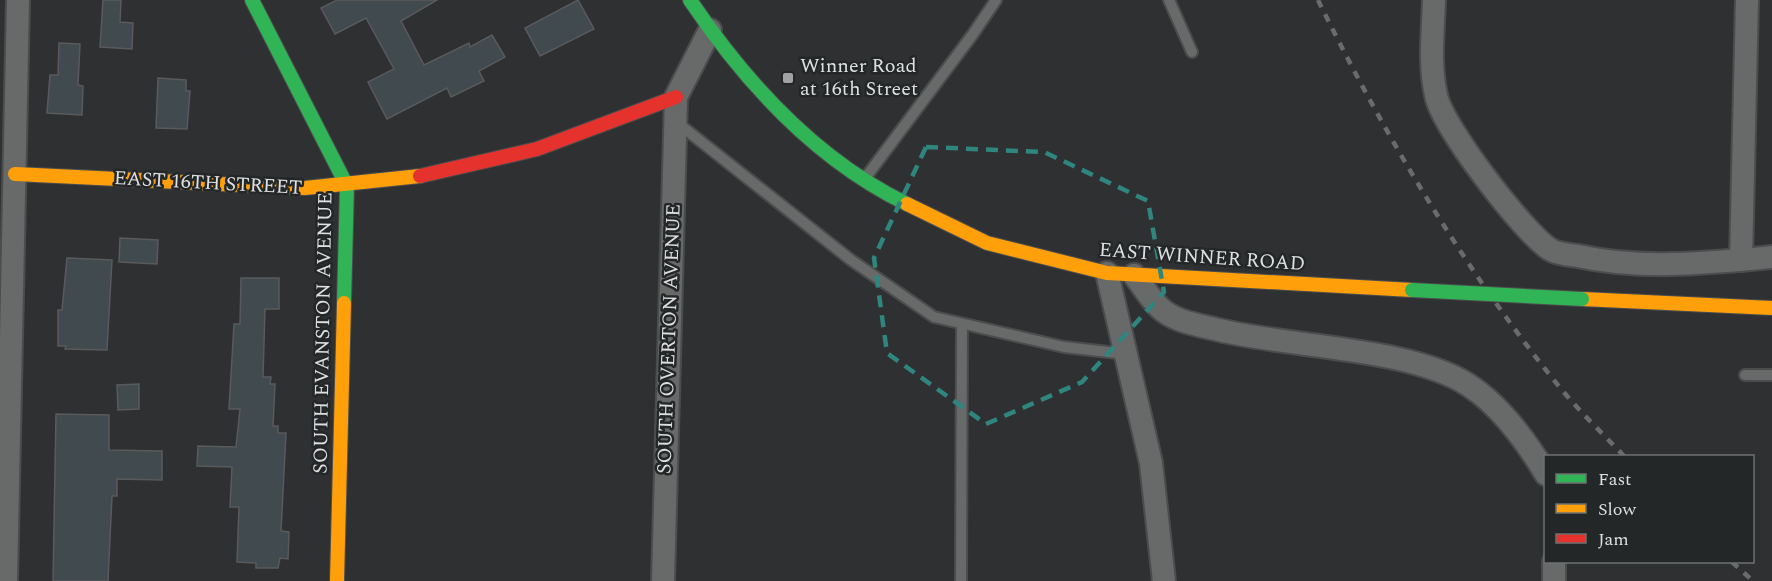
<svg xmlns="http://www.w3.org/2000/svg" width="1772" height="581" font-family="Spectral,serif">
<rect width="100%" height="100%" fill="#2f3031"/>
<g fill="#414a4f" stroke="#595a5b" stroke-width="1.5">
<path d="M 103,0 L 121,0 L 120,22 L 133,23 L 132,49 L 100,47 Z"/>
<path d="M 337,0 L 437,0 L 401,21 L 424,65 L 469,43 L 470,47 L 492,35 L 505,57 L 479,71 L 484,81 L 451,97 L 447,88 L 387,119 L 368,82 L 394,69 L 366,18 L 335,34 L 321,8 Z"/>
<path d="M 578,0 L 594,29 L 540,56 L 525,28 Z"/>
<path d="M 59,43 L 80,44 L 78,85 L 83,86 L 82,115 L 47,113 L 50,75 L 58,75 Z"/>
<path d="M 158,78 L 186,80 L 186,91 L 190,91 L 187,129 L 156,128 Z"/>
<path d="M 120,238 L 158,240 L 157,264 L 119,262 Z"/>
<path d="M 67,258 L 112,260 L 107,350 L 65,349 L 66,346 L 58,346 L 58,310 L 62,310 Z"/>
<path d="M 241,278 L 279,278 L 279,309 L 265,309 L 263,377 L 271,377 L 270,384 L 275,384 L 273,426 L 278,426 L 278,433 L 286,433 L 281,531 L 289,532 L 288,559 L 280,558 L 278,568 L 256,568 L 256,563 L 237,562 L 239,507 L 230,507 L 232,467 L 197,466 L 198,446 L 236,447 L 240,409 L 229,409 L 234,324 L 240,324 Z"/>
<path d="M 139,384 L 139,409 L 118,410 L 117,385 Z"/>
<path d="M 56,414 L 109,415 L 109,450 L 162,451 L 162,480 L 117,479 L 117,496 L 112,496 L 108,581 L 53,581 Z"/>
</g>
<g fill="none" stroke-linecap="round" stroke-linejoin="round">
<g stroke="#4b4c4e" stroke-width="14">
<g id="lane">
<path d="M 1169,0 L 1192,52"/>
<path d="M 675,121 L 851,260 L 934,317 L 1064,347 L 1126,354"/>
<path d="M 866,177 L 973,34 L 996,0"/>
<path d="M 1745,375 L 1772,375"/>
<path d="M 961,581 L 962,324"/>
</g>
</g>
<g stroke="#4b4c4e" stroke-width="26">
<g id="street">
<path d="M 1434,0 C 1433,32 1429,64 1436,95 C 1441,125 1525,235 1551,250 C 1558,254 1570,255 1578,256 C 1641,270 1708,263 1772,257"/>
<path d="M 1741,260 L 1747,0"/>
<path d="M 1107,273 L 1151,463 L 1164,581"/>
<path d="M 1134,275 C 1142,285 1150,298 1159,307 C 1174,322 1199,325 1219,330 C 1290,347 1397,347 1460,380 C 1497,400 1525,439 1546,474"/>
<path d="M 6,581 L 18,0"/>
<path d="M 663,581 L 676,97 L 710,30"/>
<path d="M 1554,581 L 1554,562"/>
</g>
</g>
<g stroke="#4b4c4e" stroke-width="16">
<g id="fast">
<path d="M 252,0 L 347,186 L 344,303"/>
<path d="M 690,0 C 745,82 816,160 907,204"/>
</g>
</g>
<g stroke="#4b4c4e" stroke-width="16">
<g id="slow">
<path d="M 15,174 L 305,188 L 420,176"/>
<path d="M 907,204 L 987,243 L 1107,273 L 1412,290"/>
<path d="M 1582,299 L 1772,308"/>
<path d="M 337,581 L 344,303"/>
</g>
</g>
<g stroke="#4b4c4e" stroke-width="16">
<path id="jam" d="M 420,176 L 537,149 L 676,97"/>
</g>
<use href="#lane" stroke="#686969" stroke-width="10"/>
<use href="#street" stroke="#686969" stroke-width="22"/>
<use href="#fast" stroke="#30b455" stroke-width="14"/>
<use href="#slow" stroke="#ff9f0a" stroke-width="14"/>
<use href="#jam" stroke="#e5322d" stroke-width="14"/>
<g stroke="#6a6b6b" stroke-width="4.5" stroke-dasharray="8 8" stroke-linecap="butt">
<path d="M 1318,0 C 1383,132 1461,264 1553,379 C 1574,406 1600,431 1624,456"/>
<path d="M 1732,562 L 1753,581"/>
</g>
<g stroke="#4b4c4e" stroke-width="16" stroke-linecap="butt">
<path id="fast-bridge" d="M 1412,290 L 1582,299"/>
</g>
<use href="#fast-bridge" stroke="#30b455" stroke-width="14"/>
</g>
<path fill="none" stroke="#2e867f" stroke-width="4.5" stroke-dasharray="12 8" stroke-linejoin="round" d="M 926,147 L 1044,152 L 1148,201 L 1164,292 L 1082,382 L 986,424 L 887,353 L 874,258 Z"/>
<rect fill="#a1a2a3" stroke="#242728" stroke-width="2" x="782" y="72" width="12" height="12" rx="3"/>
<g text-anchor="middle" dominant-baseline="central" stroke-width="5" stroke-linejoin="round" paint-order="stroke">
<g font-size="20" fill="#dedfe1" stroke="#242728" text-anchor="start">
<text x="800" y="66">Winner Road<tspan x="800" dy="23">at 16th Street</tspan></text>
</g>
<g font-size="20" fill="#dedfe1" stroke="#242728">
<text transform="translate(208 183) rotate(3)">EAST 16TH STREET</text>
<text transform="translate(1202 257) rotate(4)">EAST WINNER ROAD</text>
<text transform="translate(323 333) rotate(-89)">SOUTH EVANSTON AVENUE</text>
<text transform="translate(669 339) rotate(-88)">SOUTH OVERTON AVENUE</text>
</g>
</g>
<rect x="1544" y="455" width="210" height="108" fill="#242728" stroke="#6e7172" stroke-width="1.5"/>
<rect x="1556" y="474" width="30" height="9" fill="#30b455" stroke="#6e7172" stroke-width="1.5"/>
<text x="1598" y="485" font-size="18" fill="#dedfe1">Fast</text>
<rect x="1556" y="504" width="30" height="9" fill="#ff9f0a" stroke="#6e7172" stroke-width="1.5"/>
<text x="1598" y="515" font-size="18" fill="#dedfe1">Slow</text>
<rect x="1556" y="534" width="30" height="9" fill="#e5322d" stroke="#6e7172" stroke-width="1.5"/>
<text x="1598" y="545" font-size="18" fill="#dedfe1">Jam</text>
</svg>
